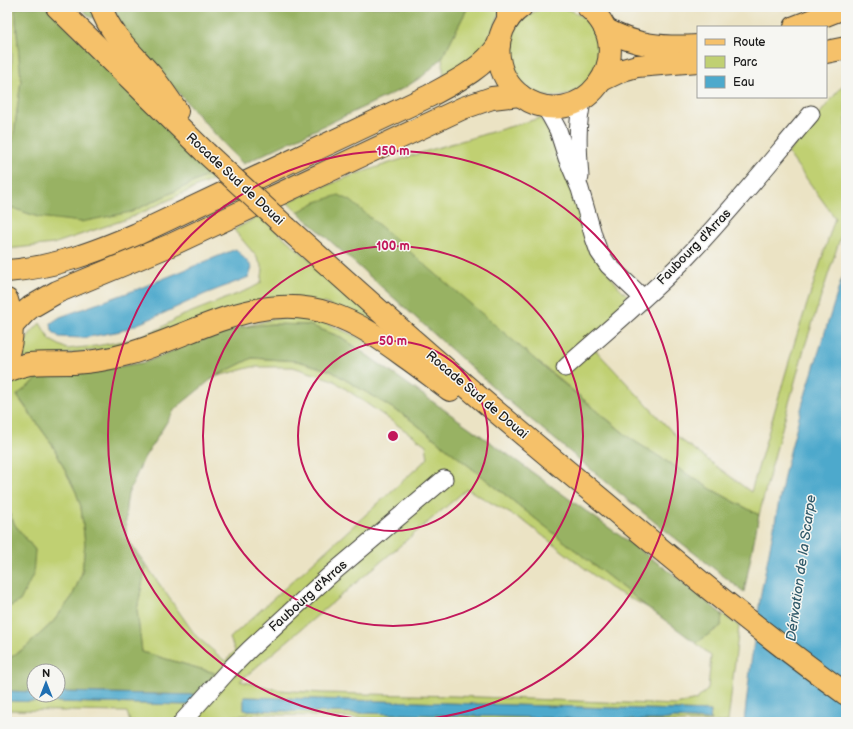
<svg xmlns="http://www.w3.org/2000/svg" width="853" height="729" font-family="'Balsamiq Sans',sans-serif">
<rect width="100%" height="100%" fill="#f6f6f2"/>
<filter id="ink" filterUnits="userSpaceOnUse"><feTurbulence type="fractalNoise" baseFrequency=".025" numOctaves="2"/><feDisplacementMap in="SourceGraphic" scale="8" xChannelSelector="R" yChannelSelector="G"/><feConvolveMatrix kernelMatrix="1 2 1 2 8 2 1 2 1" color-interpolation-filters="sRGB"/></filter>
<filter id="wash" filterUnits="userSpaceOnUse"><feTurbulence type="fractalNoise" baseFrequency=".012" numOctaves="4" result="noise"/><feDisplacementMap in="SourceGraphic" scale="16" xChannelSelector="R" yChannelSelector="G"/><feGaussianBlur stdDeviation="0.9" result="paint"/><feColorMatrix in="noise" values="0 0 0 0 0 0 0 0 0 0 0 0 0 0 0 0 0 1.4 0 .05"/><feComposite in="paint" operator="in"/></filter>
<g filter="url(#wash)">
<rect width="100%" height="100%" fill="#ebe3c4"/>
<g fill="#c0d072" stroke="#6e7647" fill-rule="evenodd">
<path d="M 7,7 L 22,7 L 15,9 L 21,80 L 14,134 L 7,156 L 7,117 L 11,89 L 12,55 L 7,22 Z"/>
<path d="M 468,7 L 501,7 L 493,33 L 483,50 L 444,78 L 442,58 Z"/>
<circle cx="554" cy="52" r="45"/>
<path d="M 846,81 L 846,220 L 804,349 L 776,450 L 759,515 L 711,489 L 631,439 L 546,368 L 316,202 L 298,212 L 287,202 L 353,175 L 430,150 L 540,118 L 551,133 L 564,168 L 593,254 L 618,286 L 632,300 L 589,343 L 676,436 L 751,492 L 795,341 L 835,218 L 788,153 Z"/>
<path d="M 213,173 L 218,177 L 130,218 L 53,244 L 7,249 L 7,206 L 38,217 L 131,212 Z"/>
<path d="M 259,216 L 411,347 L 325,303 L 133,346 L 20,359 L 23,347 L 29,335 L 40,323 L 50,340 L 67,349 L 96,346 L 130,340 L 159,329 L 179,317 L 250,289 L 261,283 L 263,269 L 256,256 L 234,230 Z"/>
<path d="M 305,318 L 328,324 L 367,341 L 359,349 L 341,337 L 309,325 L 272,324 L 242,327 L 274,319 Z"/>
<path d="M 252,358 L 298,361 L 331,371 L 407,417 L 647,607 L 610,588 L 525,522 L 467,489 L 240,681 L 279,690 L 322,693 L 454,696 L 676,705 L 696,700 L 708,689 L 711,656 L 696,643 L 721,626 L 722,614 L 739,626 L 728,722 L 480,722 L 256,714 L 224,717 L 215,722 L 130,722 L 127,712 L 7,710 L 7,701 L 189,705 L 215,673 L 142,652 L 137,610 L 146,565 L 196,636 L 225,661 L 235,651 L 230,638 L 428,458 L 426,445 L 333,380 L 293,367 L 252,367 L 214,377 ZM 244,697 L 711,711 L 710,720 L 675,718 L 661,720 L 629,720 L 244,710 Z"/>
<path d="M 41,376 L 17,396 L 52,444 L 76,492 L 81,507 L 85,544 L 82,573 L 72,597 L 53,622 L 26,647 L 7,660 L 7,608 L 20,601 L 35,550 L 15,525 L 7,508 L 7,388 C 16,380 29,377 41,376 Z"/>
</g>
<g fill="#98b264" stroke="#5a6740">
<path d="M 22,7 L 47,7 L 213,173 L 131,212 L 81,222 L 38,217 L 7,206 L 7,156 L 14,134 L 21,80 L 15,9 Z"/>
<path d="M 80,7 L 94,7 L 96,16 L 91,18 Z"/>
<path d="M 112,7 L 468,7 L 442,58 L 423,76 L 404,88 L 243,164 L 215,134 L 127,35 Z"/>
<path d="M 339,195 L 351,201 L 545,368 L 631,439 L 711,489 L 759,515 L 744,592 L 657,524 L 511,403 L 298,212 L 316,202 Z"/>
<path d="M 272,324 L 309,325 L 341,337 L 507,454 L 673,574 L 722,614 L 721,626 L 696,643 L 647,607 L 407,417 L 331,371 L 298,361 L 252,358 L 214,377 L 175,409 L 144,458 L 128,494 L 126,507 L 126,538 L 146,565 L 137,610 L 142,652 L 215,673 L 197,695 L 58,692 L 58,671 L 34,671 L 34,692 L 7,691 L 7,660 L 26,647 L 53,622 L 72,597 L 82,573 L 85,544 L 81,507 L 76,492 L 52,444 L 17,395 L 41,376 L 88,372 L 146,362 L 184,346 L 242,327 Z"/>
<path d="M 7,508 L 15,525 L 35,550 L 33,575 L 20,601 L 7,608 Z"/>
</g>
<g fill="#4da9cc" stroke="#346274">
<path d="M 236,249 L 252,267 L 249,277 L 205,294 L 162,314 L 121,331 L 83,338 L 59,337 L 52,331 L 51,323 L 60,317 L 138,289 Z"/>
<path d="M 846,265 L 846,722 L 744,722 L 751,662 L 761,593 L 785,471 L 803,402 Z"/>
<path d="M 7,691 L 34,692 L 34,695 L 58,695 L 58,692 L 197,695 L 189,705 L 7,701 Z"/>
<path d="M 244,697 L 282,698 L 711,711 L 710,720 L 675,718 L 661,720 L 629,720 L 244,710 Z"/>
</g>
</g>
<g filter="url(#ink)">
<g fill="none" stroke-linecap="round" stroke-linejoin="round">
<g stroke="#3b3a35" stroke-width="19">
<g id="minor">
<path d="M 544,106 L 551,117 L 558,130 L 567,158 L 580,189 L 594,238 L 599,252 L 608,265 L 643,298"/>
<path d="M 580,177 C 578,151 576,124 583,99"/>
<path d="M 565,368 C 605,332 648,297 686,258 C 730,212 770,162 811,114"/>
<path d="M 182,722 L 228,671 L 250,649 L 329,576 L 444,479"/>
</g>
</g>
<g stroke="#3b3a35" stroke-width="24">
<g id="major">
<path d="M 521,7 C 505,18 496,39 499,58 C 501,73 509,87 521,96 C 579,138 645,55 588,7"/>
<path d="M 795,27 L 846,7"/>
<path d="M 605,29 C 635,46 664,48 698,46"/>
<path d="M 826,52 L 846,48"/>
<path d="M 602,80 L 623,70 L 637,66 L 698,61"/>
<path d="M 7,271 C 53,268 95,252 137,234 L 429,96 C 455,82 483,69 499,44"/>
<path d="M 7,300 C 13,319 14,337 7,356"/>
<path d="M 12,326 L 25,312 L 31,307 L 57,292 L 173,244 L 463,108 L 492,98 L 520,95"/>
</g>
</g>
<g stroke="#3b3a35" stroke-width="24">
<g id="highway">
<path d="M 57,7 L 206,153"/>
<path d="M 101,7 C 110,35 133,54 152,76 C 161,87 169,99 177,111"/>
<path d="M 508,7 L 508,20"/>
<path d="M 287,228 C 334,270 381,313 429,354 C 484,402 540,449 597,496 C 678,564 760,632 846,694"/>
<path d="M 7,371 L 21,366 L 29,364 C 44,363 59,363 74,363 C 92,362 110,359 128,354 C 195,335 259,289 331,314 C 358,323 381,339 404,356 C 420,367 435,379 450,390"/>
</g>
</g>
<use href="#minor" stroke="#fff" stroke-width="17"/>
<use href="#major" stroke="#f5c16b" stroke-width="22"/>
<use href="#highway" stroke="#f5c16b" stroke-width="22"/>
<g stroke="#3b3a35" stroke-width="24" stroke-linecap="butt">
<path id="highway-bridge" d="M 206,153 L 287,228"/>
</g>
<use href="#highway-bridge" stroke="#f5c16b" stroke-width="22"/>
</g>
</g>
<g fill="none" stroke="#c2185b" stroke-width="2">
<circle cx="393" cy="436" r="95"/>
<circle cx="393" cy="436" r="190"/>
<circle cx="393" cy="436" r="285"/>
</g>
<g text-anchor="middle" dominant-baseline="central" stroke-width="3" stroke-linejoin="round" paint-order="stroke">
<g font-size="13" fill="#1c1c1c" stroke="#f6f6f2">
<text transform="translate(235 179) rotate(43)">Rocade Sud de Douai</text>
<text transform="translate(694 247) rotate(-46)">Faubourg d'Arras</text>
<text transform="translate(477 395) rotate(40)">Rocade Sud de Douai</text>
<text transform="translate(308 596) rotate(-42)">Faubourg d'Arras</text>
</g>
<g font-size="14" font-style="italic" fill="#325b6b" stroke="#f6f6f2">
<text transform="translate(801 568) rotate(-82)">Dérivation de la Scarpe</text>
</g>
</g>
<circle cx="393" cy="436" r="6" fill="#c2185b" stroke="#f6f6f2" stroke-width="2"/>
<g font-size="12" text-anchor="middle" font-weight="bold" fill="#c2185b" stroke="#f6f6f2" stroke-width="3" stroke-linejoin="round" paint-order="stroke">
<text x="393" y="155">150 m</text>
<text x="393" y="250">100 m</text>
<text x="393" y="345">50 m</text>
</g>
<rect width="853" height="729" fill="none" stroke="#f6f6f2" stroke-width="24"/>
<rect x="697" y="26" width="130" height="72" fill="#f6f6f2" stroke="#9f9f9c"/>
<rect x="705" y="39" width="20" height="6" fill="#f5c16b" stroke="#9f9f9c"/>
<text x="733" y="46" font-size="12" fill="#1c1c1c">Route</text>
<rect x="705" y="56" width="20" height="12" fill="#c0d072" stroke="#9f9f9c"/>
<text x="733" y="66" font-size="12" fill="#1c1c1c">Parc</text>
<rect x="705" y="76" width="20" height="12" fill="#4da9cc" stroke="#9f9f9c"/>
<text x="733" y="86" font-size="12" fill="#1c1c1c">Eau</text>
<g transform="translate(46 683)"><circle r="19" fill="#f6f6f2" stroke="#9f9f9c"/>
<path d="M0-3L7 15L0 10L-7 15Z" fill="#1f6fb2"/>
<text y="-6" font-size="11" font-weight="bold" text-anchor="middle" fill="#1c1c1c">N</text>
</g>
</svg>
